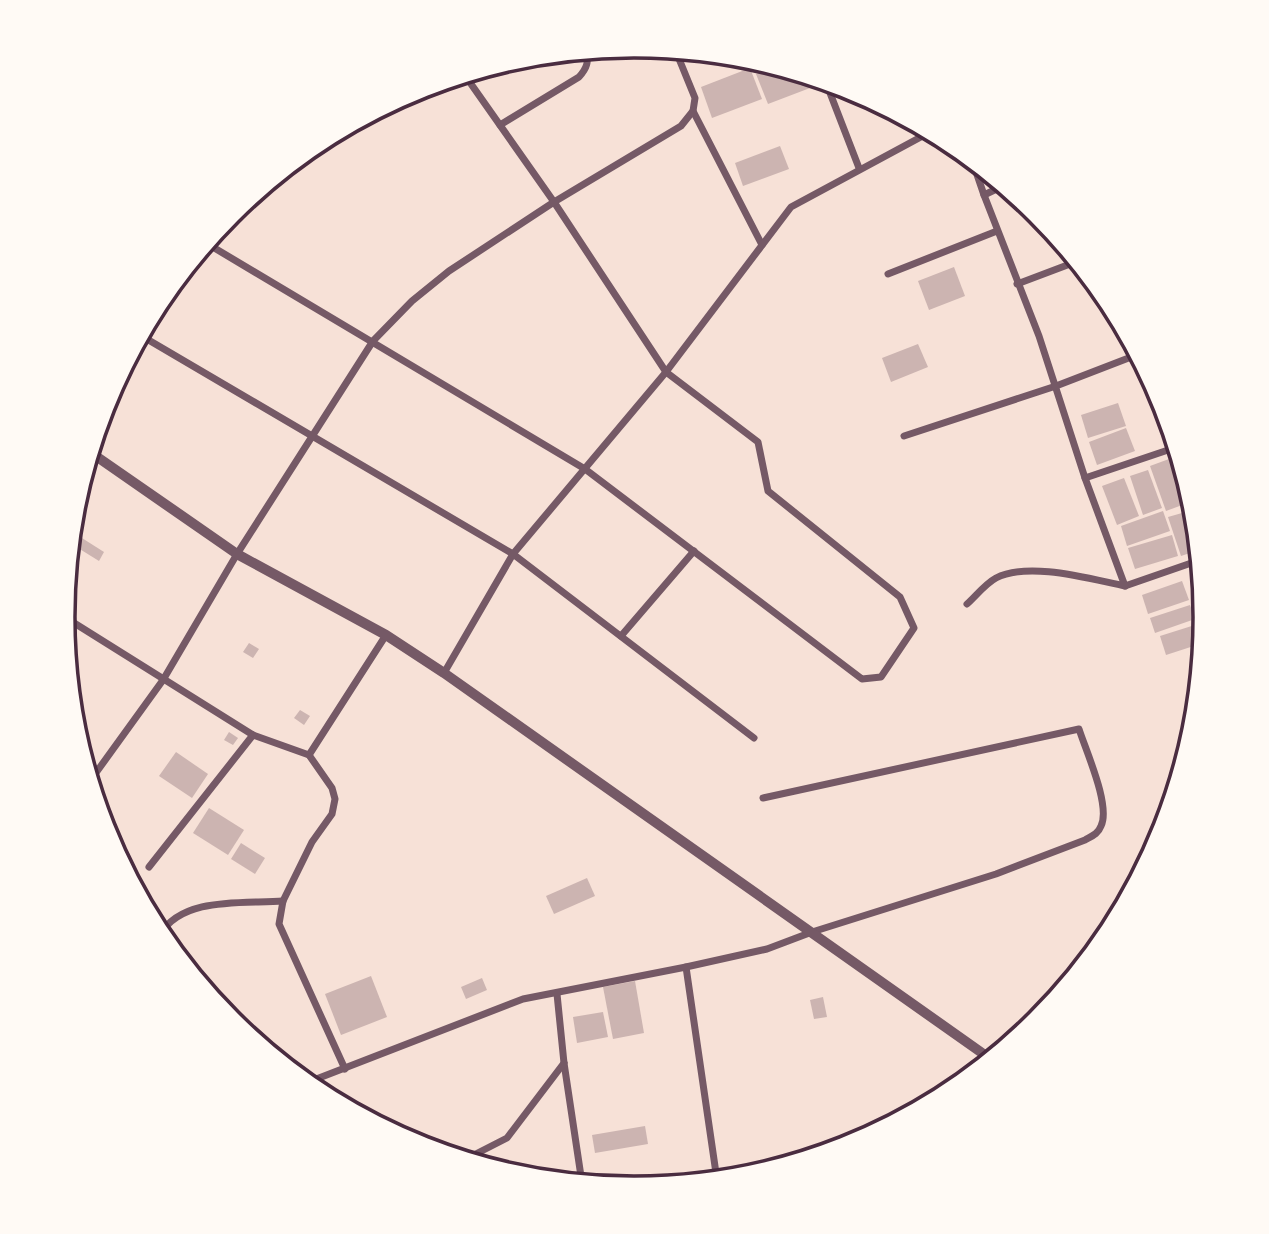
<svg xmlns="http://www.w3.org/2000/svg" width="1269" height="1234" viewBox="0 0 1269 1234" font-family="Barlow,sans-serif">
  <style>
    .building { fill: #ccb4b1 }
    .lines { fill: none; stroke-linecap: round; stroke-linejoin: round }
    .minor { stroke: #755966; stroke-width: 7 }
    .tertiary { stroke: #755966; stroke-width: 10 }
    .rim { fill: none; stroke: #4a2c40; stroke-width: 3.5 }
  </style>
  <rect width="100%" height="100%" fill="#f7e1d7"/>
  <g class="building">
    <polygon points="777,66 805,74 810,88 768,104 756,74"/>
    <polygon points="750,68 762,99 712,118 701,87"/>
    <polygon points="780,146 789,169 743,186 735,163"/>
    <polygon points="954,267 965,296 929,310 918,281"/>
    <polygon points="918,344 928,367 891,382 882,358"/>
    <polygon points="1118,403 1126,426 1088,438 1081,415"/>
    <polygon points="1126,428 1135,451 1097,465 1089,442"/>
    <polygon points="1180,456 1194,503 1189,505 1172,459"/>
    <polygon points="1169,459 1185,504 1166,511 1150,466"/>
    <polygon points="1148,470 1162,508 1143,515 1130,476"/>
    <polygon points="1124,478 1139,516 1117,525 1102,486"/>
    <polygon points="1163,511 1170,531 1127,546 1121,526"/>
    <polygon points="1189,511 1199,550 1181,556 1168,517"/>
    <polygon points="74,533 104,552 99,561 70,543"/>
    <polygon points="1172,535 1178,556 1135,569 1128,548"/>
    <polygon points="1182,581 1189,600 1148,614 1142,595"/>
    <polygon points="1190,605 1195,619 1155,633 1150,618"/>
    <polygon points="1198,624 1203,643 1166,655 1160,636"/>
    <polygon points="249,643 259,649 253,658 243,652"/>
    <polygon points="300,710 310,716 304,725 294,718"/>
    <polygon points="229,732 238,738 233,745 224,740"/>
    <polygon points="176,752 208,774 192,798 159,776"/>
    <polygon points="209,808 244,830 228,855 193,833"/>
    <polygon points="241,843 265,858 255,874 231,859"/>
    <polygon points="587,878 595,896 554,914 546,896"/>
    <polygon points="371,976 387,1017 341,1035 325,994"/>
    <polygon points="482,978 487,990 466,999 461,987"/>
    <polygon points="635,981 644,1033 613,1039 603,987"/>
    <polygon points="823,997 827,1017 814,1019 810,1000"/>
    <polygon points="603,1012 608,1037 577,1043 573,1017"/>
    <polygon points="645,1126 648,1144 595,1153 592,1135"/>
    <polygon points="655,1176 656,1186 634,1188 604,1186"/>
  </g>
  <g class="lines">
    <g class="minor">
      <polyline points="825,80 859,168"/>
      <polyline points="693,111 762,245"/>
      <path d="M500,125L579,77C587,68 589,62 586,50"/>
      <polyline points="971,157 984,195 1005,185"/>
      <polyline points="206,243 585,469 862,679 881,677 914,628 900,597 768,491 758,442 666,372 554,202 464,74"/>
      <polyline points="888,274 997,231"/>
      <polyline points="1017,284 1078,261"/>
      <polyline points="140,335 513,554 754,738"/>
      <polyline points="904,436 1056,386 1139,354"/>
      <polyline points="1085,478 1177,447"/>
      <polyline points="1125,586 1200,560"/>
      <path d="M967,604C976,596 985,584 996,578C1029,561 1090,579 1125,586L1085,478L1039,336L984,195"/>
      <polyline points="63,616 253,735 309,755 332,788 335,799 332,814 312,842 283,901 279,924 345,1069"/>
      <polyline points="621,636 694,551"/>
      <polyline points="444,673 513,554 666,372 791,207 932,131"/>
      <polyline points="309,755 386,635"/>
      <polyline points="90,781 163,680 237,554 373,341 412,301 449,271 554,202 681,126 693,111 695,98 675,49"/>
      <polyline points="149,867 253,735"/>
      <path d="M160,935C182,896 244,904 283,901"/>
      <polyline points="686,967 717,1180"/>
      <polyline points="557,994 564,1063 582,1183"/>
      <path d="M306,1083L523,999L686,967L767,949L812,932L996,874L1085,840C1092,836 1098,834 1101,826C1111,806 1086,751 1079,729L763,798"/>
      <polyline points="464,1160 507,1138 564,1063"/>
    </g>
    <polyline class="tertiary" points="90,452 237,554 386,635 444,673 992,1060"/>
  </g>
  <path d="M0 0H1269V1234H0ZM75 617a559 559 0 1 1 1118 0a559 559 0 1 1-1118 0Z" fill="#fffaf5" fill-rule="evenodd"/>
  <path class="rim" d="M75 617a559 559 0 1 1 1118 0a559 559 0 1 1-1118 0Z"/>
</svg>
